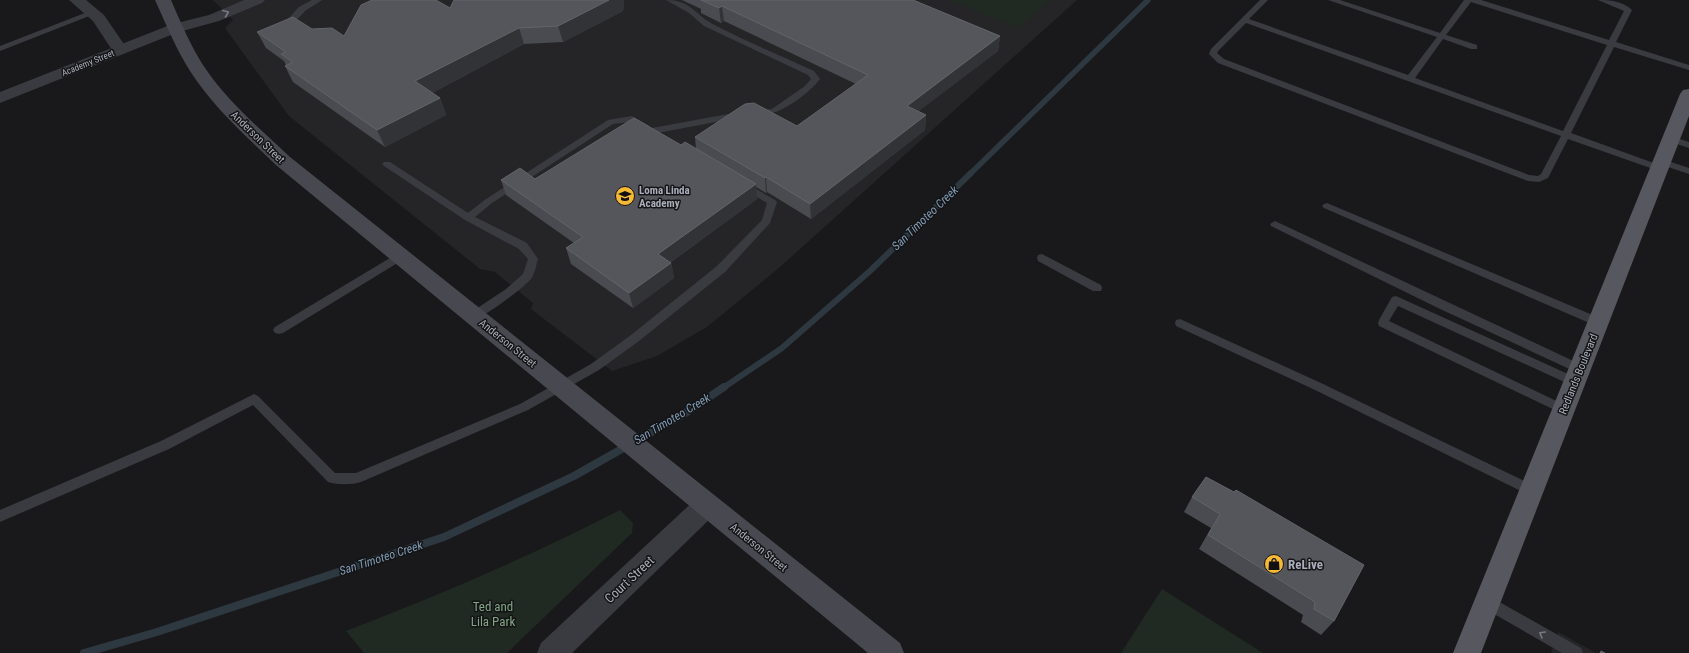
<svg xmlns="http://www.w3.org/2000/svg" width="1689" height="653" viewBox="0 0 1689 653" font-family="'Roboto Condensed',sans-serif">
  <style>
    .built { fill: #252528 }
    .green { fill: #202922 }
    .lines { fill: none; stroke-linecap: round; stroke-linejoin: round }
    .stream-far2 { stroke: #2e3840; stroke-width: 5.5 }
    .stream-far1 { stroke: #2e3840; stroke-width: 6 }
    .stream { stroke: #2e3840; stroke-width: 8 }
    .service { fill: #3a3b40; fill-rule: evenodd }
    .minor { fill: #3a3b40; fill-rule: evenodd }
    .tertiary { fill: #3a3b40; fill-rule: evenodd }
    .secondary { fill: #484950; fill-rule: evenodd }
    .primary { fill: #56575f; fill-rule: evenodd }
    .wall { fill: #4a4b50 }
    .shaded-wall { fill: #323336 }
    .building { fill: #55565c; stroke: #62646a }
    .oneway { stroke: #787b84 }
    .labels { text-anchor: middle; stroke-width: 3; stroke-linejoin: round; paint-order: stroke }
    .far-street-label { font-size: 9px; fill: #abafbb; stroke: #141416 }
    .street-label { font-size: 11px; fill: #abafbb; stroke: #141416 }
    .poi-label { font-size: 11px; font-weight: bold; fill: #abafbb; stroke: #141416; text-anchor: start }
    .water-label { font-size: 12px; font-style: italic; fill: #829db6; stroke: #141416 }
    .near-poi-label { font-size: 13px; font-weight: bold; fill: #abafbb; stroke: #141416; text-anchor: start }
    .near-street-label { font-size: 13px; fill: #abafbb; stroke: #141416 }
    .near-park-label { font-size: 13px; fill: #82a685; stroke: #141416 }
  </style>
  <rect width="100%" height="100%" fill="#19191b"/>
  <g class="built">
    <polygon points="213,0 1077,0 780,267 707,327 657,356 612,371 531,309 533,303 495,272 480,269 289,116 225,28 233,20"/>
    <polygon points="1558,632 1596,653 1551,653"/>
  </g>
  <g class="green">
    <polygon points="949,0 1051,0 1018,28"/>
    <path d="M620,510L633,523L632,533L507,653H364L346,631C439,595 531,556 620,510Z"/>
    <polygon points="1162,589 1263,653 1121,653"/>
  </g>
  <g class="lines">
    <polyline class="stream-far2" points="970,174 1148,0"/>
    <polyline class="stream-far1" points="723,388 782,348 870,271 971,173"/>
    <polyline class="stream" points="84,653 157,632 444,537 574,476 687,412 724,387"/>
    <g class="service">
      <polygon points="312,0 322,0 305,11 293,24 287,24 287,20 299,7"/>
      <path d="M666,0C690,0 694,13 711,23C744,41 780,55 814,71L820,79C808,95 774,120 753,115L752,113L753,111L772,109L805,86L811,79L808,75L704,26L689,13Z"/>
      <path d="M1260,0H1268L1249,19L1408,75L1437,37L1328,0H1340L1440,33L1464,0H1481L1609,40L1624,11L1598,0C1610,0 1623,1 1632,10L1616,42L1689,65V70L1614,47L1571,133L1662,166L1664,168L1659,171L1656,170L1568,139L1548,178L1539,182L1528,181L1218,63L1209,54L1211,49ZM1471,2L1607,45L1563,131L1415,78L1443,39L1471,49H1477V45L1446,35ZM1246,23L1561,136L1541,174L1538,176L1529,175L1224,59L1217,53L1219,50Z"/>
      <polygon points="90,11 96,11 97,13 0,51 0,46"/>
      <polygon points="739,112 743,115 742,117 652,134 648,131 652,128"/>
      <path d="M632,116L648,125L649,127L648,129H642L630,122L613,124L492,203L475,217L527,243L538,259C536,265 535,274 531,279C523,288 480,322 470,319L469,316L470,313L506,289L523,274L528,259L519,249L465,220L384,166L382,164L384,162H390L468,213L486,199L608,120Z"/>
      <polygon points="1671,136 1689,142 1689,148 1668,141 1666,139 1668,137"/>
      <polygon points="1662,159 1689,168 1689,174 1659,164 1657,162 1659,160"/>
      <path d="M744,182L775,200L777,202L770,223L725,272L639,341L599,370L528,410L361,482C352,485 337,485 328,482L253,405L169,449L0,522V510L161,441L254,394L258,396L335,473H356L520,404L591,364L631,335L717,266L762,220L767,203L741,187L739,185L741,183Z"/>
      <polygon points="1327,203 1602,319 1603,322 1602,325 1598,326 1594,325 1324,208 1322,206 1324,204"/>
      <polygon points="1275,221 1584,366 1586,369 1584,372 1580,373 1576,372 1438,308 1271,226 1270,224"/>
      <polygon points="400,252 404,253 405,256 404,259 283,333 279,334 275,333 273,330 275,327"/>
      <polygon points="1042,254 1101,285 1102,288 1101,291 1093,291 1038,261 1037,258 1038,255"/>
      <polygon points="1396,296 1579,379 1581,382 1579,385 1575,387 1571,385 1398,306 1389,321 1567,406 1569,409 1567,412 1563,414 1559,412 1379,326 1378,323 1379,320 1392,297"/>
      <polygon points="1180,319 1321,383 1535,486 1537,490 1535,494 1531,496 1527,494 1313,389 1176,326 1175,323 1176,320"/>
      <polygon points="1487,595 1581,648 1583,653 1562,653 1482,607 1480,602 1482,597"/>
    </g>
    <g class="minor">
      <polygon points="69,0 86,0 104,15 128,50 126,53 120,55 114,53 93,21"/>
      <polygon points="244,0 265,0 262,3 219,21 175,33 169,31 167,28 169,25 209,15"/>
      <polygon points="707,494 716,497 720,505 716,513 572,653 537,653 541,643 698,497"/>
    </g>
    <polygon class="tertiary" points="175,23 181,25 183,28 181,31 0,103 0,92"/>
    <path class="secondary" d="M155,0H171C181,23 191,47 205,68C228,102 260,129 290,157L900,643L904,653H868L276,165C246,136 213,107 190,71C176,49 166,24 155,0Z"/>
    <polygon class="primary" points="1689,89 1689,116 1481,653 1453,653 1680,94 1683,90"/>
  </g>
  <g class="wall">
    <polygon points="454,0 624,0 623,11 563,42 524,44 432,93 440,98 446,115 385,147 293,82 285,66 286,65 284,61 266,48 257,32 312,29 344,36 450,8"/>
    <polygon points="682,0 913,0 1000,36 998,51 918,111 926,115 925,130 811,219 767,192 766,193 756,187 757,199 671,262 674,278 633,308 571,264 566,248 574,243 506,195 501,180 535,179 681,145 696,149 695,137 797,126 856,84 724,21 721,23 701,13 701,9"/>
    <polygon points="1206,477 1334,621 1321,635 1301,622 1303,615 1199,549 1211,528 1184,512 1192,497"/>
  </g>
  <g class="shaded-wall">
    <polygon points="609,0 624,0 623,11 563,42 558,26"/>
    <polygon points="722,6 724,21 721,23 719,8"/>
    <polygon points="519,28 524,44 422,98 415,81"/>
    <polygon points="1000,36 998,51 906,121 907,106"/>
    <polygon points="440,98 446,115 385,147 377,130"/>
    <polygon points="926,115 925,130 811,219 810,204"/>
    <polygon points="766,177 767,192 766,193 765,178"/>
    <polygon points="756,184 757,199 661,269 658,254"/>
    <polygon points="671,263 674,278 633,308 629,293"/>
  </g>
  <g class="building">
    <polygon points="372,0 436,0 450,8 454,0 609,0 558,26 519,28 415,81 440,98 377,130 285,66 293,62 281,54 286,52 257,32 293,17 312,29 332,28 344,36 361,5"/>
    <polygon points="701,0 913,0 1000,36 907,106 926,115 810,204 766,177 765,178 695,137 745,104 754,103 797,126 868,75 722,6 719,8"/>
    <polygon points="634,118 681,145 685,142 756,184 658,254 671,263 629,293 566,248 583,237 501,180 520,168 535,179"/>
    <polygon points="1206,477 1234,492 1236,490 1364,565 1334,621 1314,609 1315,602 1208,535 1220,514 1192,497"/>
    <polygon points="1601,651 1605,653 1600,653"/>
  </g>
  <defs><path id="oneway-chevron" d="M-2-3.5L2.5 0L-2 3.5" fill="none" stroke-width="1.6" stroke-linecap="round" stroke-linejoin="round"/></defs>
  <g class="oneway">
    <use href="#oneway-chevron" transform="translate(226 13) rotate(-22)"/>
    <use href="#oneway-chevron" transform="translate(1542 634) rotate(-150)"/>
  </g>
  <defs>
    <symbol id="school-disc" viewBox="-11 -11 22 22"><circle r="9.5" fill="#f6b935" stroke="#141416"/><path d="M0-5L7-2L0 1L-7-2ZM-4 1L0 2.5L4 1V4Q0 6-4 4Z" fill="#111"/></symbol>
    <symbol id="shop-disc" viewBox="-11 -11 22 22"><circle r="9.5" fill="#f6b935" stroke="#141416"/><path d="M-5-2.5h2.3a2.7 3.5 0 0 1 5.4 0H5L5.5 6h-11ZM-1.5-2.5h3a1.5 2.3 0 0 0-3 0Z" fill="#111"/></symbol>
  </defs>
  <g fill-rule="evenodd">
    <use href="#school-disc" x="614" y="185" width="22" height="22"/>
    <use href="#shop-disc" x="1263" y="553" width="22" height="22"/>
  </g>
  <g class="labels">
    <g class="far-street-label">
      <text transform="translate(88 63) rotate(-22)" y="3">Academy Street</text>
    </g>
    <g class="street-label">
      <text transform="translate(258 137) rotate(44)" y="4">Anderson Street</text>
      <text transform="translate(508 343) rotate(39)" y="4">Anderson Street</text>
      <text transform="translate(1578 374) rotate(-68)" y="4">Redlands Boulevard</text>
      <text transform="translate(759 547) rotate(39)" y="4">Anderson Street</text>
    </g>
    <g class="poi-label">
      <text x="639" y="194">Loma Linda<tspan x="639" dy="13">Academy</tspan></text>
    </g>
    <g class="water-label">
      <text transform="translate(925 218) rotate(-44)" y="4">San Timoteo Creek</text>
      <text transform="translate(672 419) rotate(-31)" y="4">San Timoteo Creek</text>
      <text transform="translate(381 558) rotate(-18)" y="4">San Timoteo Creek</text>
    </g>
    <g class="near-poi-label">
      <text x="1288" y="569">ReLive</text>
    </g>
    <g class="near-street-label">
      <text transform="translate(629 579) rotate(-43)" y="5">Court Street</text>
    </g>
    <g class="near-park-label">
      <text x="493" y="611">Ted and<tspan x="493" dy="15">Lila Park</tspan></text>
    </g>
  </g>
</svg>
